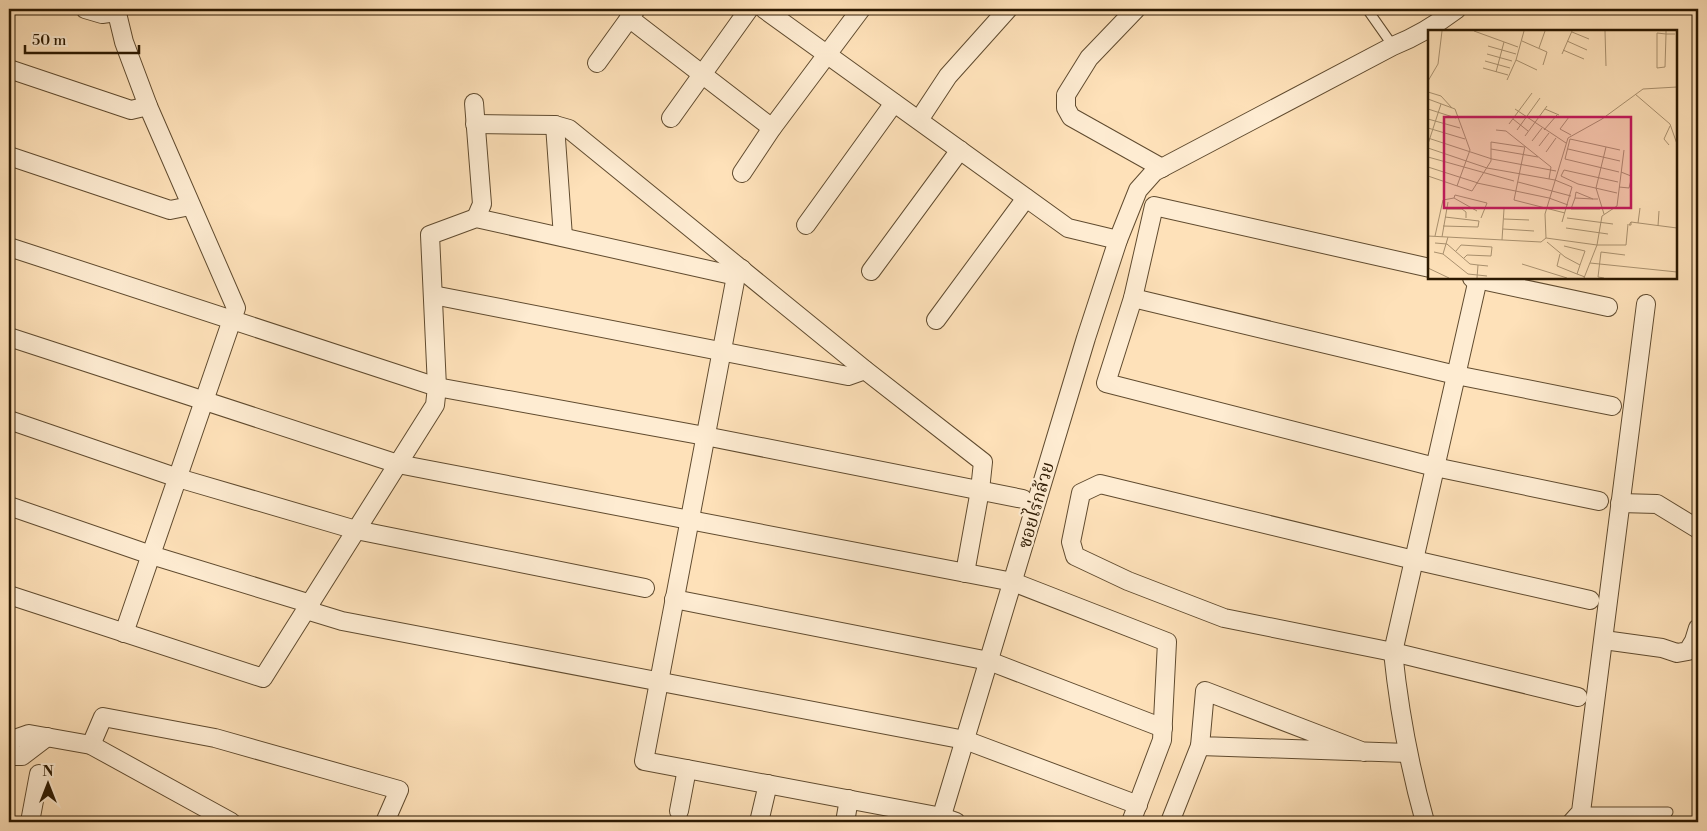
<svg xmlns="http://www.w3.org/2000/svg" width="1707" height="831" viewBox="0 0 1707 831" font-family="'Libre Bodoni','Noto Serif Thai',serif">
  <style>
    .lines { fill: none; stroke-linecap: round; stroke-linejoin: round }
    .service-casing { stroke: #604b2f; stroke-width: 11 }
    .minor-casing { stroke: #604b2f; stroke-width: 20 }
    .service { stroke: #feecd2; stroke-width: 9 }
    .minor { stroke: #feecd2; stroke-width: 18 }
    .labels { text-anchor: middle; stroke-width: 4.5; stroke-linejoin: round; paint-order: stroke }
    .street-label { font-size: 18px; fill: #2c1901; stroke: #feecd2 }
    .inset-road { fill: none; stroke: #aa916f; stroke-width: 1 }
    .view { fill: #c2185b; fill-opacity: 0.15; stroke: #c2185b; stroke-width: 2.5 }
    .inset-edge { fill: none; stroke: #2c1901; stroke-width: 2.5 }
  </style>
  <rect width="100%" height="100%" fill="#fee1b9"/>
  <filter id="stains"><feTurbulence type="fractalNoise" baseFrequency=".004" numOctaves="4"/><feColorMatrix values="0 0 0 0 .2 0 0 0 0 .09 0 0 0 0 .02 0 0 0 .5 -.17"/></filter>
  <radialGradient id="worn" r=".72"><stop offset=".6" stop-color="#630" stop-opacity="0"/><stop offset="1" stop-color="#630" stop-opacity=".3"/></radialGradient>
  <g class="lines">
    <defs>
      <g id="service">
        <polyline points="1367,9 1393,46"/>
        <polyline points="1581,812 1668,812"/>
      </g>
      <g id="minor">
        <polyline points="85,9 102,14 116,12"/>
        <polyline points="116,9 124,42 148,106 236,308 124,633"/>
        <polyline points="764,9 1068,228 1118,240"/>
        <polyline points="1136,9 1089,58 1066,95 1066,108 1071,117 1162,168"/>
        <polyline points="629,18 772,128"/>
        <polyline points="597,63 636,9"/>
        <polyline points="9,69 131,110 148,106"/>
        <polyline points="474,103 482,204 476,218"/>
        <polyline points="671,118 749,9"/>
        <polyline points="919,120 948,76 1008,9"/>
        <polyline points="475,124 555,125 569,129 865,370 983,462 980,490 965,573"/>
        <polyline points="555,125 563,237"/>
        <polyline points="9,156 170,210 190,206"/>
        <polyline points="742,173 772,128 861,9"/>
        <polyline points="806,225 894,103"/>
        <polyline points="9,247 437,387 705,436 1023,499"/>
        <polyline points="1430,268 1154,206 1133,298 1106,383 1435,467 1599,501"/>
        <polyline points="742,269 736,276 644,761 942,817 956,822"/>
        <polyline points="871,271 960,150"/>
        <polyline points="1472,278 1608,307"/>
        <polyline points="433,295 848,376 865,370"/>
        <polyline points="1133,298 1456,375 1612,406"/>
        <polyline points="936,320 1026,198"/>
        <polyline points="9,337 398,464 1013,582 1167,642 1162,740 1131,822"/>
        <polyline points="9,420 178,478 356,530 645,588"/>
        <polyline points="1620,503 1657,504 1698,529"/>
        <polyline points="9,506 151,555 311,604"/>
        <polyline points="9,595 263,678 435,405 437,387 430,235 476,218 736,276"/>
        <polyline points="674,599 989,661 1163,728"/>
        <polyline points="306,610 342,621 965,740 1138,805"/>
        <polyline points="1604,640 1662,648 1677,653 1688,651 1694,641 1698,628"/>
        <polyline points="1578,697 1393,652 1224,618 1128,581 1075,556 1071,542 1081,493 1100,484 1414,560 1590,600"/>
        <polyline points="9,741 29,734 91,745 231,822"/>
        <polyline points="91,745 103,717 215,738 399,790 385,822"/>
        <polyline points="1364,752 1205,691 1200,746 1408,753"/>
        <polyline points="9,756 22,756 47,737"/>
        <polyline points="679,811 687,769"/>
        <polyline points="30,822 39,774"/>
        <polyline points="759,822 768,784"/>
        <polyline points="845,822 849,799"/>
        <path d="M940,822L1086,338L1118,240L1138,190L1154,172L1393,46C1416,37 1437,24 1457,9"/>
        <polyline points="1170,822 1200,746"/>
        <path d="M1425,822C1409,765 1399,710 1393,652L1478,279"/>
        <polyline points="1572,822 1581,812 1646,304"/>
      </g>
    </defs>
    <use href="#service" class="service-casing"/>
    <use href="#minor" class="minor-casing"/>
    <use href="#service" class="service"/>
    <use href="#minor" class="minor"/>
  </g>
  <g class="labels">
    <g class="street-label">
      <text transform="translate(1036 505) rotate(-74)" y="6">ซอยไร่กล้วย</text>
    </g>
  </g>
  <g transform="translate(1428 30)">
    <rect width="249" height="249" fill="#fee1b9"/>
    <path class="inset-road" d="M46,1L90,17M96,1L88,30L109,40M177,1L178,36M238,1V4L237,37L229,38V3L238,4H247M144,2L161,9M94,11L119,22L115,35M139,11L159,20M60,16L88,24M111,18L117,1M135,20L156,29M59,24L84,31M134,24L144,1M57,31L82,38M55,38L80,45M68,42L76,12M79,50L88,30M0,51L10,34L14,1M0,62L13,66L24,78M207,64L242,94L249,114M0,69L27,79L42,120L29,156M0,79L28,88M87,79L138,113M117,79L131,85M141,87L132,99L143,105M0,89L32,98M85,89L100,101M81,94L104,63M0,98L37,109M68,100L78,101L123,137L121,149M89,100L112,68M116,100L129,85M97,106L119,76M0,108L64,129L128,141M104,111L114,98M0,114L13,74M241,115L236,109L242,96M97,116L86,170L137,183M111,116L121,103M0,118L59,138L127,150L144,157L134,192M63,119L110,127M140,119L192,131M196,120L189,176L174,186L169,215H198M118,122L128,108M0,127L86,151M0,137L50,153M191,142L137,129L142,109L192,120M0,146L44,161L63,131V112L96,117M90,152L143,166M49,153L121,168L140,175M191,157L201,158L203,150V146L193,142M189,163L150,154L133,146L136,140L190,152M26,168L27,165L59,173L53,188M147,168L143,179H172M165,169L148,162L147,168L165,169H170M15,170L26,168L49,181M18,179H34L38,182V188M176,184L168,158L178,117M139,188L185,194M76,189L101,190M203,192L201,195H203V192L249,198M210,193L212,178M15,196L50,197L51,191L17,187M230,196L231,181M138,198L180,204M75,199L106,201M0,206L113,212L118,208L169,215L156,248M7,206L15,170M14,207L20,172M118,208L117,184L140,108L174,89L215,59L249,57M74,210L76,179M119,212L137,227L152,235L149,244L157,247M7,213L19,214L42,234L50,235M198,215L200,194M136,216L157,221L152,235M28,221L33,215L64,217L63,226L39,225L36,228M6,222L15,224L40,244L59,246M15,224L20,207M132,224L129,236L149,244M162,233L249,242M94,234L139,248M0,238L21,248M49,248L50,235L60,236M176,248L170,247L173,222L197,225"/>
    <path class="view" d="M16,87H203V178H16Z"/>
    <rect width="249" height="249" class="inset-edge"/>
  </g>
  <rect width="1707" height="831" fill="none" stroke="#fee1b9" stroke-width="30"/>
  <rect x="10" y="10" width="1687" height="811" fill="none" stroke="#2c1901" stroke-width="2.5"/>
  <rect x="15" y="15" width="1677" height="801" fill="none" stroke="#2c1901"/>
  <g transform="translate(48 784)" stroke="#feecd2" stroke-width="4" paint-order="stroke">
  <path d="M0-4L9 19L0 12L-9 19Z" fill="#2c1901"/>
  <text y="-8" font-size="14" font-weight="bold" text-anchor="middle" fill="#2c1901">N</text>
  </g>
  <path d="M25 45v8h114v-8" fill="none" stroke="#2c1901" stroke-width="2.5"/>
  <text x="32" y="45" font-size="15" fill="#2c1901" stroke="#feecd2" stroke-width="4" paint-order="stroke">50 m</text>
  <rect width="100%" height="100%" filter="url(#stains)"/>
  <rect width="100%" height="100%" fill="url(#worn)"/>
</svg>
